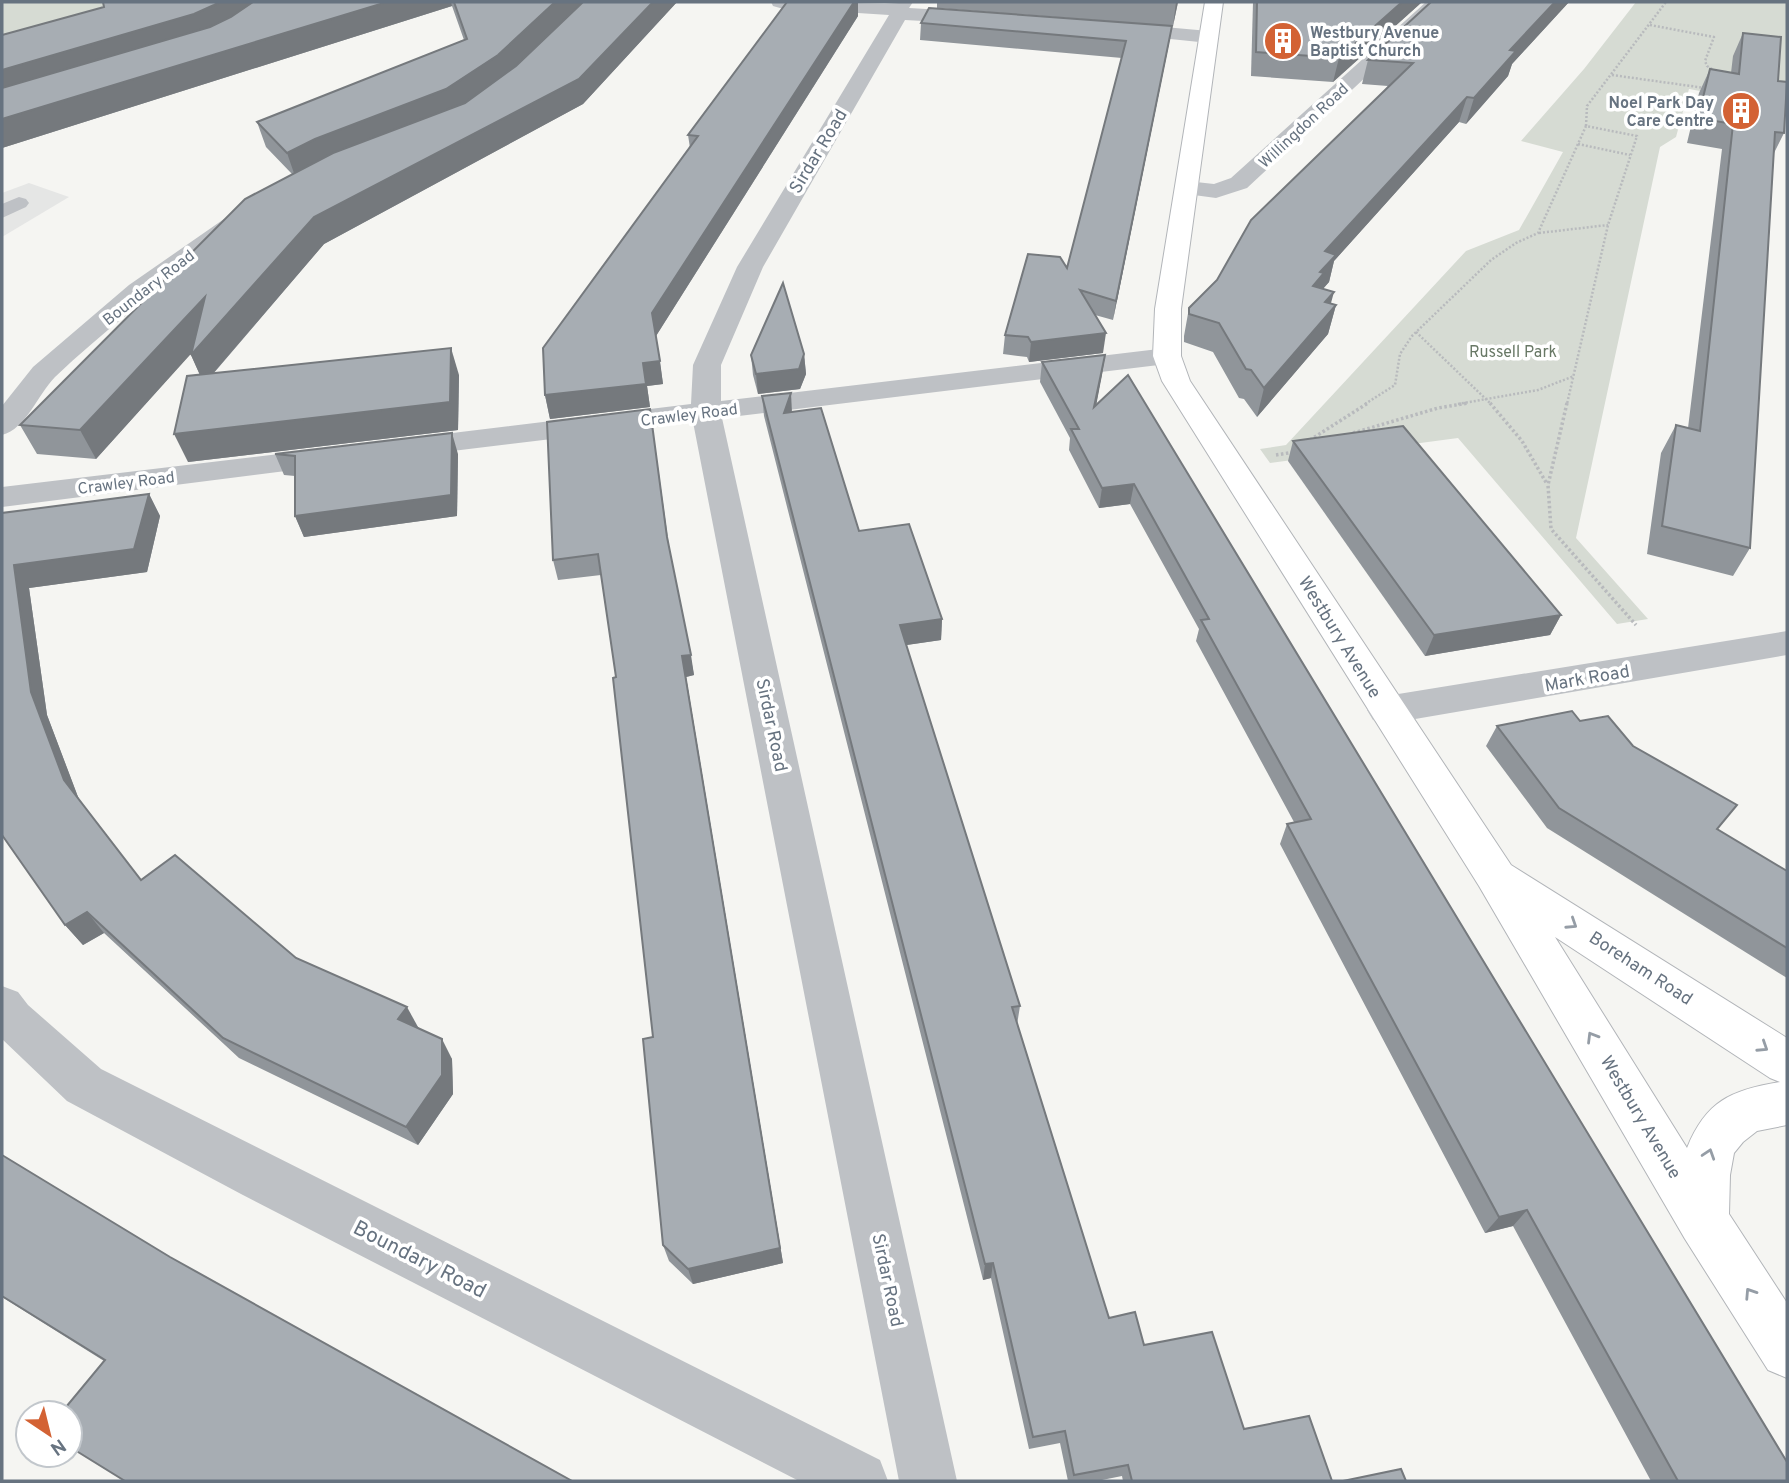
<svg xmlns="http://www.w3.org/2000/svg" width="1789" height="1483" viewBox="0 0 1789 1483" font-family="Overpass,sans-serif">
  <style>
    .built { fill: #e5e6e5 }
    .green { fill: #d6dbd3 }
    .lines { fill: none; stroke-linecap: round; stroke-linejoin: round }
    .primary-casing { stroke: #b2b5b9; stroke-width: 2 }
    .path-far1 { stroke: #b8babd; stroke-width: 2.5; stroke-dasharray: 2 2; stroke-linecap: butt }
    .path { stroke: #b8babd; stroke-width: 3.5; stroke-dasharray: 2.5 2.5; stroke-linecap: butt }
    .service { fill: #bec1c5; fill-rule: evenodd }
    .minor { fill: #bec1c5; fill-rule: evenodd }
    .primary { fill: #fff; fill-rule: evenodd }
    .wall { fill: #90959a }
    .shaded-wall { fill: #75797d }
    .building { fill: #a7adb3; stroke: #75797d; stroke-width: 2 }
    .oneway { stroke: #959da6 }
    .labels { text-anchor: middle; stroke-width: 7; stroke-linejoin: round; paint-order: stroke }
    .far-poi-label { font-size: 16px; font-weight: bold; fill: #677380; stroke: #fff; text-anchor: start }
    .far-street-label { font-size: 16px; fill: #677380; stroke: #fff }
    .far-park-label { font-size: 16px; fill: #687865; stroke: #fff }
    .street-label { font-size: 18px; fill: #677380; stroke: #fff }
    .near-street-label { font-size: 21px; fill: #677380; stroke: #fff }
  </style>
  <rect width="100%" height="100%" fill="#f5f5f2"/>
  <polygon class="built" points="29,183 69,197 2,237 2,193"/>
  <g class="green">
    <polygon points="2,2 251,2 2,65"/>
    <polygon points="1636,2 1787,2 1787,107 1689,89 1676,137 1660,147 1576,538 1648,619 1617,624 1458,438 1270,463 1260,449 1286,445 1466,251 1519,230 1563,152 1521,141 1584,69"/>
  </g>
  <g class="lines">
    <defs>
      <path id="primary" d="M1205,2H1223L1181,309V356L1190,381L1511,865L1787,1038V1125L1757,1131L1743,1142L1734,1153L1730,1175L1729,1214L1787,1303V1378L1768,1370L1685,1239L1479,886L1162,381L1153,356L1155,309ZM1555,937L1770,1078L1780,1082C1731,1090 1706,1101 1687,1148Z"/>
    </defs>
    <use href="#primary" class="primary-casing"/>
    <g class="path-far1">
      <polyline points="1650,25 1714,37 1705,61 1707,66 1717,72"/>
      <polyline points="1612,75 1705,88"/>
      <polyline points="1586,126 1587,106 1666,2"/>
      <polyline points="1578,144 1630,155"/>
      <polyline points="1539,233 1608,225"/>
      <polyline points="1416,332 1491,404"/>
      <polyline points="1365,404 1395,385 1400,354 1412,336 1491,260 1516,243 1538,233 1586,126 1637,136 1608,225 1567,404"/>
      <polyline points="1458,404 1538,390 1574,376"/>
    </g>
    <g class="path">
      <polyline points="1490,403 1522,441 1547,484"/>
      <polyline points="1567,403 1548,485 1551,529 1636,625"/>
      <polyline points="1353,433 1438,408 1468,403"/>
      <polyline points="1310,440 1368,403"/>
      <polyline points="1276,455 1294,452"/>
    </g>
    <polygon class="service" points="19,197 26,199 29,203 26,207 2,218 2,204"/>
    <g class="minor">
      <polygon points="771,2 885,4 913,2 909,8 978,12 988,18 978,24 905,20 763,267 721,365 721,401 1167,348 1177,350 1181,356 1177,362 1167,364 722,418 957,1481 899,1481 693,422 403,457 392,455 388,448 392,441 403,439 691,404 693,365 737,267 889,15 780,8 773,6"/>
      <polygon points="1426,2 1446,2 1247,188 1216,198 1179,193 1175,188 1179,183 1187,181 1214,184 1231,178"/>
      <polygon points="1119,23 1209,31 1219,37 1209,43 1112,33 1109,29"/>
      <path d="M233,217L242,219L245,224L242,229C177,275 113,322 55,377C38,394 26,429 2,435V406L33,367L129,285L224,219Z"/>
      <polygon points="330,448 341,450 345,457 341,464 2,507 2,487"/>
      <polygon points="1787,631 1787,655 1386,724 1373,720 1367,710 1373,700 1386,696"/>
      <polygon points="2,986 18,992 28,1005 101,1069 880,1460 888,1481 799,1481 241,1194 67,1101 2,1039"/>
    </g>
    <use href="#primary" class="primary"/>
  </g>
  <g class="wall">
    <polygon points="103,2 677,2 583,104 324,244 213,374 459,375 458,430 188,462 200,375 191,355 192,352 96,459 37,454 20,425 292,174 266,147 257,122 464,40 452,6 2,148 2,35 104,7"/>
    <polygon points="787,2 858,2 858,16 656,336 663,384 647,386 650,407 550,419 545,395 690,148 688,135"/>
    <polygon points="937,2 1178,2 1173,26 937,8"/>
    <polygon points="1253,2 1422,2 1333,82 1251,76"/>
    <polygon points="1431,2 1569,2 1512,64 1508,76 1466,124 1459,122 1334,261 1329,282 1323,289 1331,304 1336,305 1328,334 1257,417 1244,399 1239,398 1213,352 1184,342 1184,336 1189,308 1217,280 1388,86 1362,84 1368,60"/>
    <polygon points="921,23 1169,43 1113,320 1095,315 1103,353 1029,362 1027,357 1003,354 1005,335 1067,268 1122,58 920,40"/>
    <polygon points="1743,33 1778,81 1784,133 1774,153 1750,548 1733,576 1647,554 1661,453 1676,425 1688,428 1722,149 1687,143 1699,93 1710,69 1731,73 1733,56"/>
    <polygon points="804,354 806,374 800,389 758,394 753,375 751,355"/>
    <polygon points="1105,355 1096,405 1787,1481 1651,1481 1513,1226 1485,1233 1280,844 1287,824 1294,822 1196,641 1199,629 1130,504 1099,508 1069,450 1070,438 1040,382 1042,362"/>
    <polygon points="762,396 792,412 859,531 942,619 941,640 906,645 1020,1006 1017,1025 1109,1318 1144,1345 1244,1429 1332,1481 1123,1481 1122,1476 1097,1481 1068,1481 1060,1443 1029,1449 991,1278 983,1280 764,416"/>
    <polygon points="650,409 669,546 694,675 686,677 783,1263 693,1284 669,1261 663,1245 653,1037 616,677 601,575 558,580 553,560"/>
    <polygon points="1293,441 1561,615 1550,635 1425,656 1288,461"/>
    <polygon points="275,454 458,454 457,516 304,537 295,516 295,476 284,475"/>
    <polygon points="149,494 160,516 147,572 29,588 47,715 79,800 141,880 296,958 418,1027 452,1059 453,1094 418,1145 239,1058 104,933 83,945 65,925 2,513"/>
    <polygon points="1580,721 1633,746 1718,830 1787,871 1787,978 1547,828 1486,746 1497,726"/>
    <polygon points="2,1155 170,1257 104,1361 2,1297"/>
  </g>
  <g class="shaded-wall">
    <polygon points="220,2 261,2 223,29 2,98 2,70"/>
    <polygon points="387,2 451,2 452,6 2,148 2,119"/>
    <polygon points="555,2 583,2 503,79 452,114 296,179 287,153 315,139"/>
    <polygon points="653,2 677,2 583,104 324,244 204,384 191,355 314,217"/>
    <polygon points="854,2 858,2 858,16 656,336 652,313"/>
    <polygon points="1176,2 1178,2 1173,26"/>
    <polygon points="1402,2 1422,2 1333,82 1339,58"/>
    <polygon points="1555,2 1569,2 1512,64 1508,76 1466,124 1474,98 1510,50"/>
    <polygon points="1172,26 1169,43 1113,320 1116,301"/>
    <polygon points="1467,97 1459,122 1334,261 1329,282 1319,293 1313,286 1325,251"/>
    <polygon points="1334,292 1328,314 1336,305 1328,334 1257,417 1264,388 1325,302"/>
    <polygon points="205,297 217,325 96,459 80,430"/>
    <polygon points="1106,333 1103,353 1029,362 1031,342"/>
    <polygon points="451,348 459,375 458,430 188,462 174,434"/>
    <polygon points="804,354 806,374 800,389 758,394 756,374"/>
    <polygon points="1105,355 1102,375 1092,427 1094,407"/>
    <polygon points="660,361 663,384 647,386 650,407 550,419 545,395 643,363"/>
    <polygon points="791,393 792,413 784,413"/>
    <polygon points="452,433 458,454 457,516 304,537 295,516"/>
    <polygon points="1134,484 1130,504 1099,508 1102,488"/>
    <polygon points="149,494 160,516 147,572 29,588 47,715 80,802 64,780 31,692 14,565"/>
    <polygon points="1561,615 1550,635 1425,656 1434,635"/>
    <polygon points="942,619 941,640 900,646 900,625"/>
    <polygon points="691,655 694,675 686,677 783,1263 693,1284 688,1269 682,656"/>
    <polygon points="87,912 104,933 83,945 65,925"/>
    <polygon points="407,1007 418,1027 409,1039 398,1019"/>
    <polygon points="442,1039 452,1059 453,1094 418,1145 406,1127"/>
    <polygon points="1527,1210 1513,1226 1485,1233 1499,1217"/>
    <polygon points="993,1263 991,1278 983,1280 985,1264"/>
  </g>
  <g class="building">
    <polygon points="103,2 220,2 214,5 194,14 2,70 2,35 104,7"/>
    <polygon points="253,2 387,2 2,119 2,88 210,27 231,17"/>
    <polygon points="454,2 555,2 498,55 446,89 315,139 287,153 257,122 467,39"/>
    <polygon points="583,2 653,2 579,79 314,217 191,355 205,297 80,430 20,425 245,199 333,153 465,103 516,66"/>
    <polygon points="787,2 854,2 652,313 660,361 643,363 646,384 545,395 543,348 698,136 688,135"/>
    <polygon points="1257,2 1402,2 1339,58 1256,52"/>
    <polygon points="1431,2 1555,2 1510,50 1516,51 1474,98 1467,97 1325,251 1336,255 1320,272 1324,273 1313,286 1334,292 1325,302 1336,305 1264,388 1251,370 1246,369 1219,323 1189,314 1189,308 1217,280 1251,220 1413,63 1368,60"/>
    <polygon points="929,8 1172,26 1116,301 1080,290 1106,333 1031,342 1028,337 1005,335 1028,254 1060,257 1067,268 1126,41 921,23"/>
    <polygon points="1743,33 1781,37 1778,81 1787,82 1784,133 1775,132 1750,548 1662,526 1676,425 1700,431 1733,124 1698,118 1710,69 1739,74"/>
    <polygon points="783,283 804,354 799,369 756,374 751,355"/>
    <polygon points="451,348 450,402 174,434 187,376"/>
    <polygon points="1105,355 1094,407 1128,375 1787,1462 1787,1481 1678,1481 1527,1210 1499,1217 1287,824 1311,819 1201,620 1209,619 1134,484 1102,488 1071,429 1079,429 1042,362"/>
    <polygon points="791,393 784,413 821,408 859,531 909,524 942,619 900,625 1020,1006 1012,1007 1109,1318 1135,1312 1144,1345 1212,1332 1244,1429 1309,1416 1332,1481 1132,1481 1128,1465 1074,1475 1065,1431 1033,1437 993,1263 985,1264 762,396"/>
    <polygon points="650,409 667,537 691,655 682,656 780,1248 688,1269 663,1245 643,1039 653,1037 613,678 616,677 598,554 553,560 547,422"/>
    <polygon points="1403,426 1561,615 1434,635 1293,441"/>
    <polygon points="452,433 451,495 295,516 295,456 275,454"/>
    <polygon points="149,494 134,549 14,565 31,692 64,780 141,880 175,855 296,958 407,1007 398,1019 442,1039 442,1075 406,1127 223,1038 87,912 65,925 2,835 2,513"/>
    <polygon points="1572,711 1580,721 1608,716 1633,746 1737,805 1717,829 1787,871 1787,948 1559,808 1497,726"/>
    <polygon points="2,1155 170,1257 572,1481 125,1481 70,1447 70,1413 61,1413 105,1360 2,1296"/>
    <polygon points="1401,1469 1406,1481 1343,1481"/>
  </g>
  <defs><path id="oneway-chevron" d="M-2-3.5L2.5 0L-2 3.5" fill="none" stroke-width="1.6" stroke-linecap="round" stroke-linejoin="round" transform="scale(1.75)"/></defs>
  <g class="oneway">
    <use href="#oneway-chevron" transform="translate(1572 924) rotate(33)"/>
    <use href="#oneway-chevron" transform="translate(1592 1037) rotate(-121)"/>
    <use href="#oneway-chevron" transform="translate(1763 1047) rotate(33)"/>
    <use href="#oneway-chevron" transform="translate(1709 1154) rotate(-72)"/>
    <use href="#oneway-chevron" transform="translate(1750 1293) rotate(-123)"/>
  </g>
  <defs>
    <symbol id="building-disc" viewBox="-11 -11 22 22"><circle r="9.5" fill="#d36234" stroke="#fff"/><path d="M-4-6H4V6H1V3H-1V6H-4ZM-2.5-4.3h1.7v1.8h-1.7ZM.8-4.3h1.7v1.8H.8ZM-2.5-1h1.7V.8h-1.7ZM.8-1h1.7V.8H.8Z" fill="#fff"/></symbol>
  </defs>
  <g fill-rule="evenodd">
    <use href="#building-disc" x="1261" y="19" width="44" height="44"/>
    <use href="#building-disc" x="1719" y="89" width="44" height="44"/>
  </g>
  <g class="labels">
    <g class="far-poi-label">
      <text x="1310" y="38">Westbury Avenue<tspan x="1310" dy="18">Baptist Church</tspan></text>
      <text x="1714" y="108" text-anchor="end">Noel Park Day<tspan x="1714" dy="18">Care Centre</tspan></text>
    </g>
    <g class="far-street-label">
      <text transform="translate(1303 125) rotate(-43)" y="6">Willingdon Road</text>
      <text transform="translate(148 287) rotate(-38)" y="6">Boundary Road</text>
      <text transform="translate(689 414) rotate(-7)" y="6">Crawley Road</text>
      <text transform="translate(126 482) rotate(-7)" y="6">Crawley Road</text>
    </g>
    <g class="far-park-label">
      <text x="1513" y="357">Russell Park</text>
    </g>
    <g class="street-label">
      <text transform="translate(818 151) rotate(-59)" y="6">Sirdar Road</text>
      <text transform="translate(1340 637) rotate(58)" y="6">Westbury Avenue</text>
      <text transform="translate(1587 678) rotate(-10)" y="6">Mark Road</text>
      <text transform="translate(772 725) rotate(78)" y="6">Sirdar Road</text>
      <text transform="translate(1641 968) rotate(33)" y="6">Boreham Road</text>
      <text transform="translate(1641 1117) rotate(59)" y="6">Westbury Avenue</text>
      <text transform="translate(888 1280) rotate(78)" y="6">Sirdar Road</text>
    </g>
    <g class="near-street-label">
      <text transform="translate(420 1259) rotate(27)" y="7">Boundary Road</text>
    </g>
  </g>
  <rect width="1789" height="1483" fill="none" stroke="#677380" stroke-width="7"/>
  <g transform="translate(49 1434) rotate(145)"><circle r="33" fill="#ffffff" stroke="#c2c7cc" stroke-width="2"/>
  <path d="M0-5L12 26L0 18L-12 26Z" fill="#d36234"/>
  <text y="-10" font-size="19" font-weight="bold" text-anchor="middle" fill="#677380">N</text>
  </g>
</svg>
